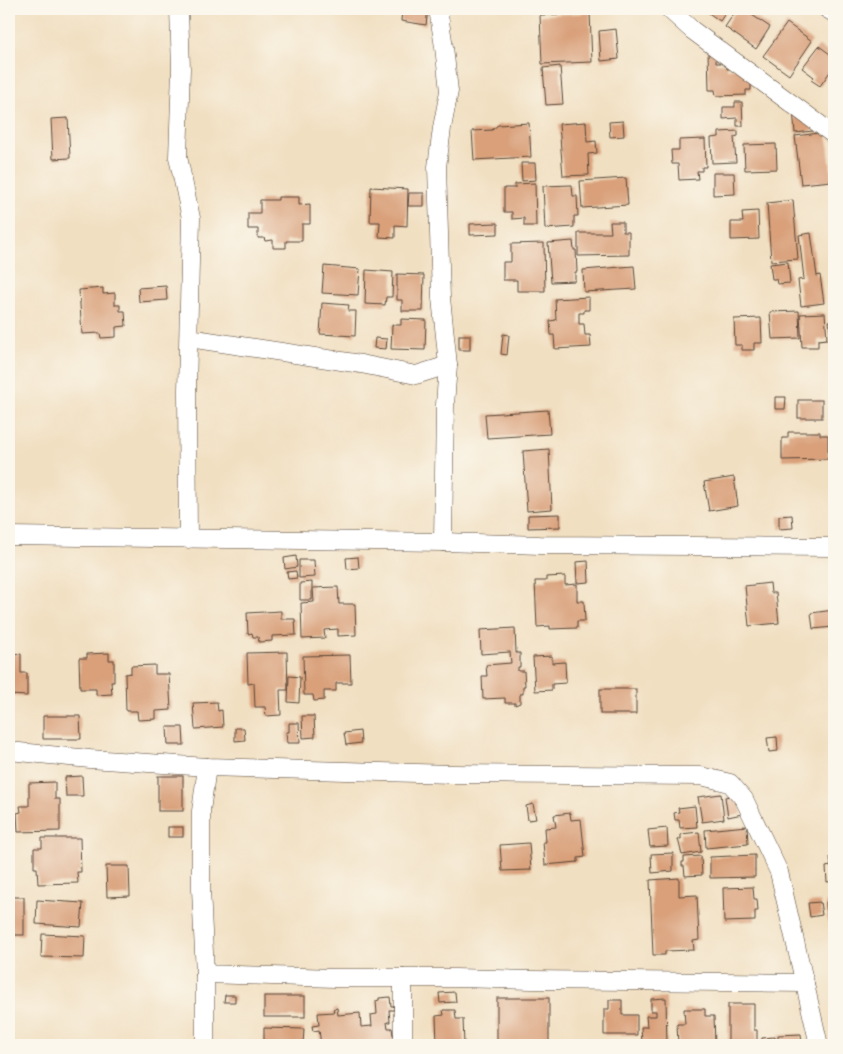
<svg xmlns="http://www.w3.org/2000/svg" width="843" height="1054" viewBox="0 0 843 1054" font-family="'Libre Bodoni',serif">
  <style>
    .building { fill: #d9a07a }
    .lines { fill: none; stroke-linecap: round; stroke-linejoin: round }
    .street-casing { stroke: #564536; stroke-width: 19 }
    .street { stroke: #fff; stroke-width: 18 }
  </style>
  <rect width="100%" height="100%" fill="#fbf7ec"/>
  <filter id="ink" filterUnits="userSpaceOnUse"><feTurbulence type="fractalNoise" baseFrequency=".02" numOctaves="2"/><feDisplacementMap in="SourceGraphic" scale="10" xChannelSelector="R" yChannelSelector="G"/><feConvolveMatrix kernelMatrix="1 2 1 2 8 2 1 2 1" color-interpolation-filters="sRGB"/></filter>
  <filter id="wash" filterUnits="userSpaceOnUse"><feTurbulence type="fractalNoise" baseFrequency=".0096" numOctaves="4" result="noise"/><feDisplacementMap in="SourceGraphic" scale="20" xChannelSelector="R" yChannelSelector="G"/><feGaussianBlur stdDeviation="1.12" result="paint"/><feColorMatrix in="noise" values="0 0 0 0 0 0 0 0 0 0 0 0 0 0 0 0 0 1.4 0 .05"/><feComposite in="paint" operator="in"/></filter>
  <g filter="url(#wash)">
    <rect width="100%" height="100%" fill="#f1dfc1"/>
    <g id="blocks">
      <g class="building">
        <polygon points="367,9 394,9 394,14 367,12"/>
        <polygon points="402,9 428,9 426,25 401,21"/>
        <polygon points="703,9 728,9 720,21"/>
        <polygon points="737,9 743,9 770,27 756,49 725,27"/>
        <polygon points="590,13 592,62 542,64 540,15"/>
        <polygon points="787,23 812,41 789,75 763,56"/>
        <polygon points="616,29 619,59 601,61 599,31"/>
        <polygon points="819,46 834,57 834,66 820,86 811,80 814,77 802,68"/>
        <polygon points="708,51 716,51 716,63 727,63 727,69 737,68 751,74 751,90 746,90 746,95 716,96 715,90 709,90"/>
        <polygon points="560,66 563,104 546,105 543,68"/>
        <polygon points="735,102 742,102 743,126 737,126 737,118 723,119 723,107 735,107"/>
        <polygon points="793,109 812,120 813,131 795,133"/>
        <polygon points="68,118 70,158 53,159 51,119"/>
        <polygon points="623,121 624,136 610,137 609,122"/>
        <polygon points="586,122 587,142 596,141 597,153 588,154 589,175 563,176 559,124"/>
        <polygon points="529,123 531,157 474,160 472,131 492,130 498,125"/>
        <polygon points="738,131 738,136 734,137 736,162 712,163 711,138 719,137 719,132"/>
        <polygon points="827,132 832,181 801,184 795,136"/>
        <polygon points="705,139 706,167 702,167 702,171 697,171 698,179 679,180 678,164 672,164 671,150 679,150 679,140"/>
        <polygon points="776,144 777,169 745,170 744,145"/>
        <polygon points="521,163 535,163 536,180 522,181"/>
        <polygon points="713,173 734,173 735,194 713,195"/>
        <polygon points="626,178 628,205 582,208 580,181"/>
        <polygon points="535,183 536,226 524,226 524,218 512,219 512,212 504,212 504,188 515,188 515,184"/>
        <polygon points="572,185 573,196 577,196 578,216 574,216 574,227 545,229 543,186"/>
        <polygon points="371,187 408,189 407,226 395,225 395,238 379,237 380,222 370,222"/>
        <polygon points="409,193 424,193 424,206 408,206"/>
        <polygon points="278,197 299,197 299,205 310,204 310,224 302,224 302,241 286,241 286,248 273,248 273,240 265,241 264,238 258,238 258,229 248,229 248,213 260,213 260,200 278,200"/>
        <polygon points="793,200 798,259 771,261 767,203"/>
        <polygon points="758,211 759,239 731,240 731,222 743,222 742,212"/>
        <polygon points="610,222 623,222 623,232 629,232 629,255 578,256 578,233 611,233"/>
        <polygon points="498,223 498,234 470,235 470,224"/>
        <polygon points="811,233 817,276 820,275 824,303 801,306 798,280 804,279 799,235"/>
        <polygon points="573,241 574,250 576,250 577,272 575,272 575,281 551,282 548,243"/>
        <polygon points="544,243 545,291 517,291 517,280 503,280 503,262 511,262 511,244"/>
        <polygon points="788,262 790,283 777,284 776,279 772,279 770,264"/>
        <polygon points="324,266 360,269 358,295 322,293"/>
        <polygon points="634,266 636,289 584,292 583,270"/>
        <polygon points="366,270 393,272 392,297 386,297 385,305 365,304"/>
        <polygon points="397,274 424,275 423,311 402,311 402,300 397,300"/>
        <polygon points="166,286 167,300 139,302 138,288"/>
        <polygon points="103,288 103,294 115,293 115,305 120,305 120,311 125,311 126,326 116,327 116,337 101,338 100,333 82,334 79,290"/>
        <polygon points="589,297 589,310 584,310 584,313 579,313 579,324 584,324 585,335 590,335 591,347 555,349 554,335 551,335 550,321 556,320 555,299"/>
        <polygon points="322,303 349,305 348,311 356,311 355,336 320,334"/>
        <polygon points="799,311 800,338 772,339 770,312"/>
        <polygon points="825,313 827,339 818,340 818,347 802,347 800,314"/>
        <polygon points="761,318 762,343 754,343 754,350 742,350 742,345 735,345 734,319"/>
        <polygon points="401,319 426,320 425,350 391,349 392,325 401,325"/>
        <polygon points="829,321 834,321 834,364 833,364"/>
        <polygon points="503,334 509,335 507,355 501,354"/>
        <rect x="459" y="335" width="11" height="15"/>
        <polygon points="375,338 387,339 386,349 374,348"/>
        <polygon points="775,397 786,397 785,409 775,409"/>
        <rect x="798" y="400" width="24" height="18"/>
        <polygon points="548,410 550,434 487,438 485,414"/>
        <polygon points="788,432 820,432 820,435 828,435 828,459 782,460 782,438 788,438"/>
        <polygon points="549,449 552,509 527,511 523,451"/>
        <polygon points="734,477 738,506 709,511 704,482"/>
        <polygon points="560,514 560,527 528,528 528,515"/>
        <polygon points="792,515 793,528 779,529 779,516"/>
        <polygon points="296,556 297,567 285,569 284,558"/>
        <polygon points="358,557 359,568 347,569 346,558"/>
        <polygon points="299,560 314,560 315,577 299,578"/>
        <polygon points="588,561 589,582 577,583 576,562"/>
        <polygon points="296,571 297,578 288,579 287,572"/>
        <polygon points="565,576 565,585 577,584 577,601 584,601 585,621 577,621 577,628 550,629 550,626 537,627 535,581 546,581 546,577"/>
        <polygon points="312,582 312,600 300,600 300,583"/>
        <polygon points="770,583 771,593 776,593 779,623 749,626 745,586"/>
        <polygon points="338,587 339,604 355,604 356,635 338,636 338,629 324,630 325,638 302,639 301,603 314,602 313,588"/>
        <polygon points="834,610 834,627 813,629 811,613"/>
        <polygon points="281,611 281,619 295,619 296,635 272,636 272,641 259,642 258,637 253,637 252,633 248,634 247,613"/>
        <polygon points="515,628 516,653 520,653 520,667 518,667 518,671 524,671 525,686 523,686 523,694 520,694 520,703 515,705 515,703 505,703 505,698 483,699 482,676 487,676 486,665 511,663 510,652 481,654 480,630"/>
        <polygon points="287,652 288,690 280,690 281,715 266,716 265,707 255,707 254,683 248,684 247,653"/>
        <polygon points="9,653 21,654 21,673 27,673 27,696 9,695"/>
        <polygon points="109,653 109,660 114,660 114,682 111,682 112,694 96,695 96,689 80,689 79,658 87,658 87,654"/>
        <polygon points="350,655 351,683 336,683 336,691 324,691 324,700 314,701 313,695 304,695 303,656"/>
        <polygon points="552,656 552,663 565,662 566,683 552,684 552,690 535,691 533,657"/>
        <polygon points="155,665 155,674 169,674 171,710 156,711 156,719 138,720 137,711 126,711 125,674 131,673 131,666"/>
        <polygon points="289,676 300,677 299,703 288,702"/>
        <rect x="600" y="689" width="36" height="25"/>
        <polygon points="217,702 218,711 222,710 223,727 195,729 193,703"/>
        <polygon points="43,716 80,716 81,739 43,739"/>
        <polygon points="302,716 314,716 315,737 303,738"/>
        <polygon points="289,723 299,723 300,743 287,743 286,732 289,732"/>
        <polygon points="167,727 183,727 184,745 168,745"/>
        <polygon points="235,728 244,728 245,740 235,741"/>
        <polygon points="360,731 361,743 346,745 344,733"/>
        <polygon points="777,737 778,751 769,752 767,738"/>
        <polygon points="82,776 83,796 66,796 65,777"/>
        <rect x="158" y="776" width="25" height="35"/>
        <polygon points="55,782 55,799 60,799 60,831 18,832 17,813 21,812 20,806 29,806 29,783"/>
        <polygon points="721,794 724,819 702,822 698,797"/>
        <polygon points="739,794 742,814 728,817 725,797"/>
        <polygon points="533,804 536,819 528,820 526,806"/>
        <polygon points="695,806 697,827 680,828 679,820 675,820 674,813 679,812 678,808"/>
        <polygon points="570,813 571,820 581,819 585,857 578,858 578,862 545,865 543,842 546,842 545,828 556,827 554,815"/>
        <polygon points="747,826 748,844 706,848 705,830"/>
        <rect x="168" y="827" width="15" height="10"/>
        <polygon points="667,828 668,846 650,847 648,830"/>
        <polygon points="699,832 701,852 682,855 678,839 681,839 681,834"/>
        <polygon points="42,838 80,838 81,872 77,872 78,883 38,884 37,868 34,868 34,848 42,848"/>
        <polygon points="529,843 531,870 502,871 500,845"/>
        <polygon points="673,853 673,871 652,873 651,854"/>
        <polygon points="755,855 755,877 710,878 710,857"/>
        <polygon points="701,856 702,875 685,876 684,866 682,866 682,862 684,862 684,857"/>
        <polygon points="830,857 834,857 834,881 827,882 826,867 831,866"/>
        <polygon points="106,866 129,866 130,896 107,897"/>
        <polygon points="679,878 679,896 697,895 699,940 693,941 694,950 665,951 665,955 653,955 650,880"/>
        <polygon points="753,887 754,899 757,899 758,911 755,911 755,921 724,922 723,888"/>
        <rect x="9" y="897" width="15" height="38"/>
        <polygon points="37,900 83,903 81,927 36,924"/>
        <polygon points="834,901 834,913 827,914 826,902"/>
        <polygon points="820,902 822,915 810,917 808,903"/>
        <polygon points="834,916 834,927 829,928 827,917"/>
        <polygon points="42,934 85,936 84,958 41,957"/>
        <polygon points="455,992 456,1002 440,1003 439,993"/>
        <polygon points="225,995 235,995 235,1002 224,1002"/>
        <rect x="264" y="996" width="41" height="21"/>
        <polygon points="390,997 391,1006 394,1006 394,1010 389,1010 390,1022 387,1022 388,1028 392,1028 393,1035 398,1035 398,1042 389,1043 389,1045 338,1045 338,1043 329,1043 329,1045 321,1045 319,1030 313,1031 312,1026 319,1025 318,1013 334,1012 333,1009 337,1008 338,1015 360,1013 361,1027 372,1026 371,1015 377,1014 376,1001 379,1000 379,998"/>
        <rect x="497" y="998" width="52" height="47"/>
        <polygon points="666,998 667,1045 650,1045 650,1043 642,1043 641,1027 647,1027 646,1016 656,1016 656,1011 651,1011 651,999"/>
        <polygon points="609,1000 622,1000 622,1015 637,1015 637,1035 604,1035 604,1009 609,1009"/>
        <polygon points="728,1004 754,1004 754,1030 757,1030 757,1045 728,1045"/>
        <polygon points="684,1009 705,1009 705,1016 714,1016 715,1045 678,1045 677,1024 685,1024"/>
        <polygon points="443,1010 455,1010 456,1019 463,1019 464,1045 437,1045 436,1016 444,1015"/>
        <polygon points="264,1028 304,1029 303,1045 264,1045"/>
        <polygon points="801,1034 802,1045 778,1045 778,1035"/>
        <polygon points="775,1037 775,1045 762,1045 762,1038"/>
      </g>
    </g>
  </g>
  <g filter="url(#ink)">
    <use href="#blocks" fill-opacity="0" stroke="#564536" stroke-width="1"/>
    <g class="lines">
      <defs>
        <g id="street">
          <polyline points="179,9 181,69 178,157 191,218 187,391 188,539"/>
          <polyline points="438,9 444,47 449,91 442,128 437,167 441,298 448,365 445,405 443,542"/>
          <polyline points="669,9 692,30 834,135"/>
          <polyline points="827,9 834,13"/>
          <polyline points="189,338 361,364 416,375 448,365"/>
          <polyline points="9,536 443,542 540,545 834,547"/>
          <polyline points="9,751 90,759 207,767 452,774 701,776 730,783 744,799 779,872 819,1045"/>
          <polyline points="207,767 201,811 201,889 205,974 335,978 455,978 532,980 805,983"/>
          <polyline points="205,1045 205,974"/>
          <polyline points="403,1045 403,978"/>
        </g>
      </defs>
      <use href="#street" class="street-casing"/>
      <use href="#street" class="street"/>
    </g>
  </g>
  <rect width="843" height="1054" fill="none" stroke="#fbf7ec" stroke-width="30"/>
</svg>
